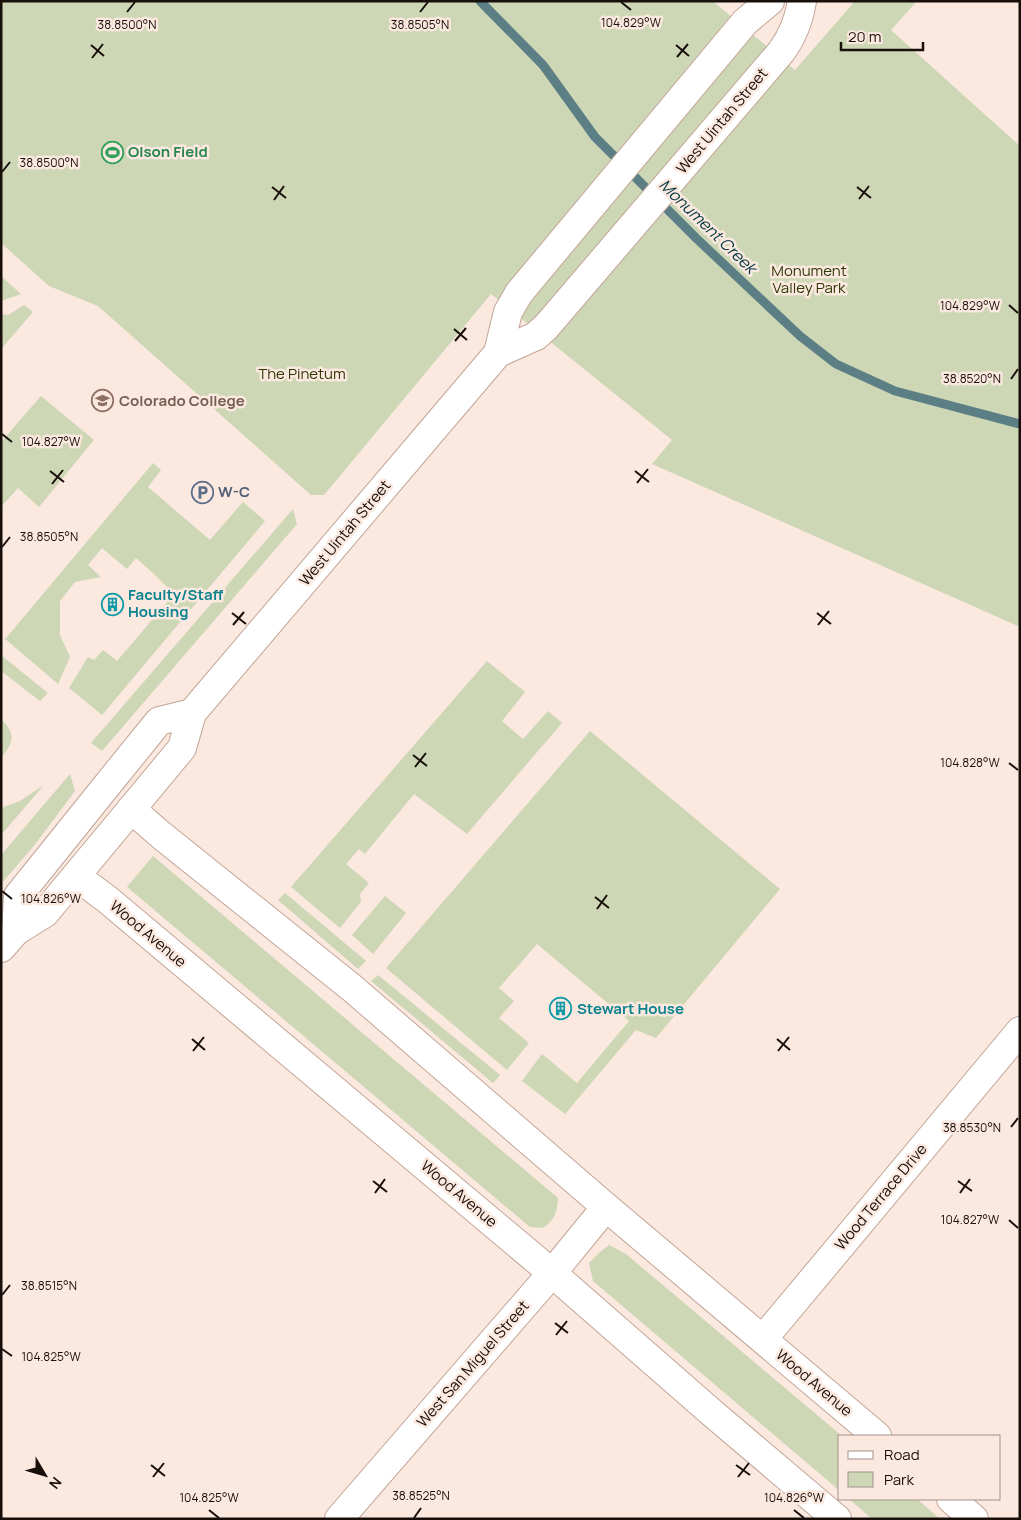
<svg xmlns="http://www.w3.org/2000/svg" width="1021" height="1520" viewBox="0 0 1021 1520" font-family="Manrope,sans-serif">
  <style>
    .green { fill: #cdd7b5 }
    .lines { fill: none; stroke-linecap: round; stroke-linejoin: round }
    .stream { stroke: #5b7f84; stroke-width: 9 }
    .street-casing { stroke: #c2a597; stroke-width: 30 }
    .secondary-casing { stroke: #c2a597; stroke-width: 30 }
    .street { stroke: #fff; stroke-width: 28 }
    .secondary { stroke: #fff; stroke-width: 28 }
    .ticks { fill: none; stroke: #190f0a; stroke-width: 2 }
    .labels { text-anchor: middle; stroke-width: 5; stroke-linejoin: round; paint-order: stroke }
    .street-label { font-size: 15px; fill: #190f0a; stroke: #fbe8df }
    .leisure-label { font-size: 15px; font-weight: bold; fill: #27864d; stroke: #fbe8df; text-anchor: start }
    .park-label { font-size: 15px; fill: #2e3906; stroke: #fbe8df }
    .education-label { font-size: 15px; font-weight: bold; fill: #785e54; stroke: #fbe8df; text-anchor: start }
    .service-label { font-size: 15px; font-weight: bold; fill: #4e5e75; stroke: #fbe8df; text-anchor: start }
    .culture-label { font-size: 15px; font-weight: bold; fill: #0d838f; stroke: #fbe8df; text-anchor: start }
    .water-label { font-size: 16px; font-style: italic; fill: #043b43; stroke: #fbe8df }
    .ticks-label { font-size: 12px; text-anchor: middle; fill: #190f0a; stroke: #fbe8df; stroke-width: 5; stroke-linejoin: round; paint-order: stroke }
  </style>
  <rect width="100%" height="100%" fill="#fbe8df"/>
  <g class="green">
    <polygon points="1,1 716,1 715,3 795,70 855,1 917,1 891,30 1020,146 1020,627 652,464 672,440 491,294 324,495 311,495 98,306 49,286 1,243"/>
    <polygon points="1,276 21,294 1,301"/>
    <polygon points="24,305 33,312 1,349 1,314 8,315"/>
    <polygon points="41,396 94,440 39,507 18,488 1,507 1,442"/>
    <polygon points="153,463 161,470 148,487 210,540 243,502 265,521 102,715 69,688 88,657 94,660 103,650 117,661 174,594 153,573 136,558 127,569 102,548 88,565 101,577 75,582 60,601 60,635 70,657 58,684 4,638 6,638"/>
    <polygon points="293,509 297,524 102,751 91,743"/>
    <polygon points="1,655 48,693 40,701 1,671"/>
    <polygon points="487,661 525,692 502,721 523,739 548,711 562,723 467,834 414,794 365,854 359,849 346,864 369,883 360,894 361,902 340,928 291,887"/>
    <path d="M1,719C16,734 14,742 1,758Z"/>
    <polygon points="590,731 780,889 656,1038 636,1030 565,1114 522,1081 542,1054 577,1083 629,1021 537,944 499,988 514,1001 499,1018 529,1043 507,1070 386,968"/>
    <polygon points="70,774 75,791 33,847 1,884 1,855"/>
    <polygon points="44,785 1,835 1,808 20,801"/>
    <path d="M153,856L558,1198C557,1213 555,1219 543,1228L530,1227L127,887Z"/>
    <polygon points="285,893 366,961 358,969 278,900"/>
    <polygon points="385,896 406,913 373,954 352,935"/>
    <polygon points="378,975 500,1075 493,1083 371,981"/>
    <polygon points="609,1245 626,1254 842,1436 840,1436 840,1491 593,1281 589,1263 600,1252"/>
    <polygon points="849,1499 917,1499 940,1519 872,1519"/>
  </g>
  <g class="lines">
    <polyline class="stream" points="480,1 543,65 595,137 696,238 800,336 836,364 895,391 1020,424"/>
    <defs>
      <g id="street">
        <polyline points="131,809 161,835 352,988 606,1207 877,1436"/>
        <polyline points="76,876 108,900 552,1273 711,1412 837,1519"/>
        <polyline points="763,1339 1020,1031"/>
        <polyline points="951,1499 974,1519"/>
        <polyline points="339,1519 552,1273 606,1207"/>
      </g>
      <g id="secondary">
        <polyline points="498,353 508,312 519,293 745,22 770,1"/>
        <polyline points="16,931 18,896 108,784 159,721 192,713"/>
        <path d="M1,948L16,931L45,913L182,748L192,713L498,353L536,336L546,327L781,52C793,36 799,20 802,1"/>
      </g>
    </defs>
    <use href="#street" class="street-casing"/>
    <use href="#secondary" class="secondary-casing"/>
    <use href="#street" class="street"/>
    <use href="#secondary" class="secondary"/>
  </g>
  <path class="ticks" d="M621,2L631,10M127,12L135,2M420,12L428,2M91,45L104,56M676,45L689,56M677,57L688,44M92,58L103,44M2,172L10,162M272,187L286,198M857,187L871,198M859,199L869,186M274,200L284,186M1009,305L1018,313M454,329L467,340M455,341L466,328M1011,379L1018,369M2,434L12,442M50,471L64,482M635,471L649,482M637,483L648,469M52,484L63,470M2,547L10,537M232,613L246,624M817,613L831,624M233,625L244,612M818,625L829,611M413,755L427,766M1009,763L1018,770M415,767L426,753M2,891L12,899M595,897L609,908M597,909L607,895M192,1039L205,1050M777,1039L790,1050M193,1051L204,1037M778,1051L789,1037M1011,1127L1018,1118M373,1181L387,1192M958,1181L972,1191M375,1193L385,1179M960,1193L970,1179M1009,1220L1018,1228M2,1295L10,1285M555,1323L568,1333M556,1335L567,1321M2,1349L12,1356M151,1465L165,1476M736,1465L750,1475M153,1477L164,1463M738,1477L749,1463M209,1510L219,1518M794,1510L804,1518M414,1518L421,1508"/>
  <defs>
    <symbol id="stadium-ring" viewBox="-11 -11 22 22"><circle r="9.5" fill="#fbe8df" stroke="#2e9e5b" stroke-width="1.5"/><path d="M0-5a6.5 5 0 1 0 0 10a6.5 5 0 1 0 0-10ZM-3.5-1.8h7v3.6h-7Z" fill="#2e9e5b"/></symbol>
    <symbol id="university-ring" viewBox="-11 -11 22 22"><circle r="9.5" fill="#fbe8df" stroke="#8d6e63" stroke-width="1.5"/><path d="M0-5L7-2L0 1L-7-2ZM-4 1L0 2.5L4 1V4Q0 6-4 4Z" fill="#8d6e63"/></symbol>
    <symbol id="parking-ring" viewBox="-11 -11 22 22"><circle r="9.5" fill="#fbe8df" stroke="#5c6f8a" stroke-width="1.5"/><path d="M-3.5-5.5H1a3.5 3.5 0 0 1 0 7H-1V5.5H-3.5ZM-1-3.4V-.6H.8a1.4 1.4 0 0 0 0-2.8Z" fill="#5c6f8a"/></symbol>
    <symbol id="building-ring" viewBox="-11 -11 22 22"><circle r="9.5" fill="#fbe8df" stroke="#0f9aa8" stroke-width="1.5"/><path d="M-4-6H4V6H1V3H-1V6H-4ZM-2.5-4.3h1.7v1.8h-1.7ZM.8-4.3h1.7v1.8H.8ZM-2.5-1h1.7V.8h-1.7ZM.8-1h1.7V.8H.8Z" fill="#0f9aa8"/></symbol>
  </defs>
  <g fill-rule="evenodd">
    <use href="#stadium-ring" x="100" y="140" width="25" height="25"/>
    <use href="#university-ring" x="90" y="388" width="25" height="25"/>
    <use href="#parking-ring" x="190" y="480" width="25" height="25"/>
    <use href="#building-ring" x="100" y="592" width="25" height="25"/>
    <use href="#building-ring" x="548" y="996" width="25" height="25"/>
  </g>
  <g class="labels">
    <g class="street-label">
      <text transform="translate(722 121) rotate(-50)" y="5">West Uintah Street</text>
      <text transform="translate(345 533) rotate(-50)" y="5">West Uintah Street</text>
      <text transform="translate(148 934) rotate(40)" y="5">Wood Avenue</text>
      <text transform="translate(459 1194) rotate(40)" y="5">Wood Avenue</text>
      <text transform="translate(881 1197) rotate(-50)" y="5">Wood Terrace Drive</text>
      <text transform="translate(473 1364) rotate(-49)" y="5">West San Miguel Street</text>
      <text transform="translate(814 1383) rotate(40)" y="5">Wood Avenue</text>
    </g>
    <g class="leisure-label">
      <text x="128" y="157">Olson Field</text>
    </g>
    <g class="park-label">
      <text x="809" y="276">Monument<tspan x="809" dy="17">Valley Park</tspan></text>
      <text x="302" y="379">The Pinetum</text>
    </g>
    <g class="education-label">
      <text x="119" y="406">Colorado College</text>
    </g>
    <g class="service-label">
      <text x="218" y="497">W-C</text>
    </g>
    <g class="culture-label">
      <text x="128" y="600">Faculty/Staff<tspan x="128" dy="17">Housing</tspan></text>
      <text x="577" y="1014">Stewart House</text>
    </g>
    <g class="water-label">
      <text transform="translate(708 226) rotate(44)" y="6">Monument Creek</text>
    </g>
  </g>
  <g class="ticks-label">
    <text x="631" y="27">104.829°W</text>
    <text x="420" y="29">38.8505°N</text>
    <text x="127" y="29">38.8500°N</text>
    <text x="49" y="167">38.8500°N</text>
    <text x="970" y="310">104.829°W</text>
    <text x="972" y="383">38.8520°N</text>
    <text x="51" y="446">104.827°W</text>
    <text x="49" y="541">38.8505°N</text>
    <text x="970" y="767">104.828°W</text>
    <text x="51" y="903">104.826°W</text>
    <text x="972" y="1132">38.8530°N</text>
    <text x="970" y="1224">104.827°W</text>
    <text x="49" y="1290">38.8515°N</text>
    <text x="51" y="1361">104.825°W</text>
    <text x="421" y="1500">38.8525°N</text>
    <text x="209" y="1502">104.825°W</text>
    <text x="794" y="1502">104.826°W</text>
  </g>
  <rect width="1021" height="1520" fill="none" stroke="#190f0a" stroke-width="5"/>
  <rect x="838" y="1435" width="162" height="65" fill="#fbe8df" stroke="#a1918a"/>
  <rect x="848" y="1451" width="25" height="8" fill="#ffffff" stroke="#a1918a"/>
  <text x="884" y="1460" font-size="15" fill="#190f0a">Road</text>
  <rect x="848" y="1472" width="25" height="15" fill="#cdd7b5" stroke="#a1918a"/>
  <text x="884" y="1485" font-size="15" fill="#190f0a">Park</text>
  <g transform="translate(45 1475) rotate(128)" stroke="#fbe8df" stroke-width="4" paint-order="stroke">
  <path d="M0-4L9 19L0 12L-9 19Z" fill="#190f0a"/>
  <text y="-8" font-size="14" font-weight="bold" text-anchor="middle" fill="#190f0a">N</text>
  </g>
  <path d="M841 42v8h82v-8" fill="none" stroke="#190f0a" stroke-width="2.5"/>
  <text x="848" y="42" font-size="15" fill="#190f0a" stroke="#fbe8df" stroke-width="4" paint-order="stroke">20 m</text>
</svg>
